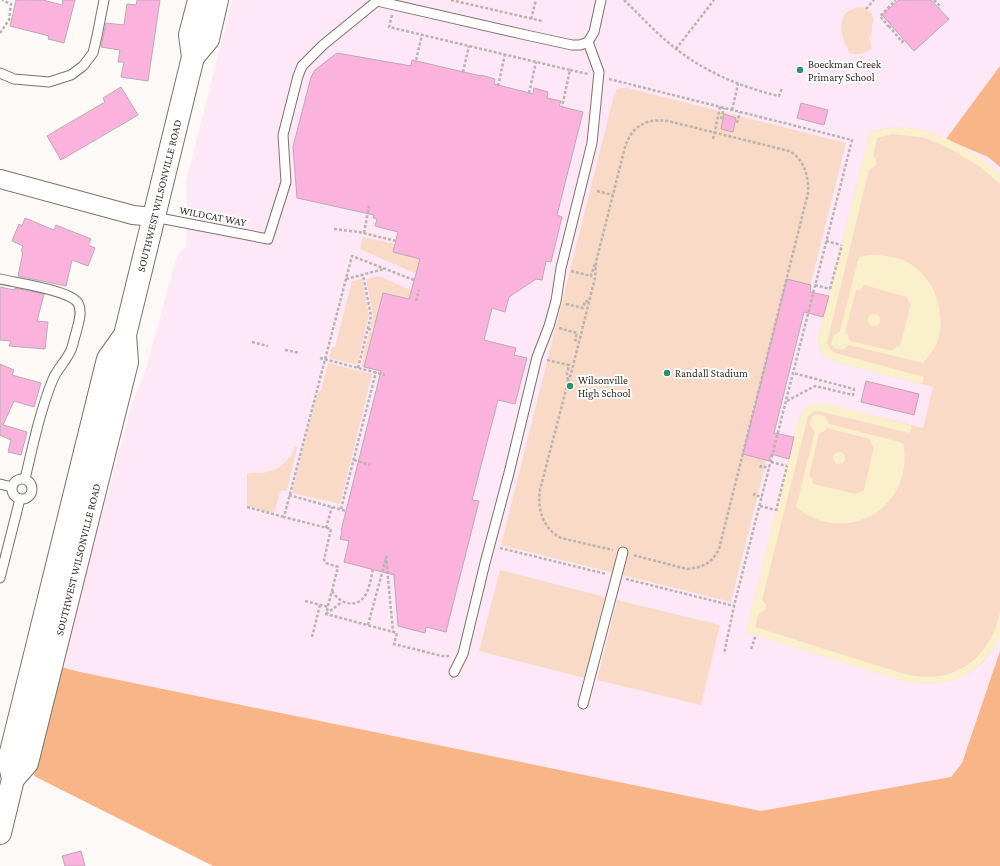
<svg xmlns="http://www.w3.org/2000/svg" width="1000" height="866" viewBox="0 0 1000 866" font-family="'Crimson Pro',serif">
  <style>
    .education { fill: #fee8f7 }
    .green { fill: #f9dac7 }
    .forest { fill: #f8b588 }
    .sand { fill: #faf0cb; fill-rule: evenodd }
    .building { fill: #fbb3de; stroke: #bba9b3 }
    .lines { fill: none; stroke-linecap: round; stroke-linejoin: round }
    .lane-casing { stroke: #817167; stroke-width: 11 }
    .street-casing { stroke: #817167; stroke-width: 20 }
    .primary-casing { stroke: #817167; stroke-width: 24 }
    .path { stroke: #b8b4b0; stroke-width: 2.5; stroke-dasharray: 3 2; stroke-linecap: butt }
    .lane { stroke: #fff; stroke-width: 9 }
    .street { stroke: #fff; stroke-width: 18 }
    .primary { stroke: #fff; stroke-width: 22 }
    .poi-dot { fill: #2b9371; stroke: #fff; stroke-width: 1.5 }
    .labels { text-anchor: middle; stroke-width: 4; stroke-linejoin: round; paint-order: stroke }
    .poi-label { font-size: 11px; fill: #342d28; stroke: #fff; text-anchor: start }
    .street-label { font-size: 11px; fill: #342d28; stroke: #fff }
  </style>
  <rect width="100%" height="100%" fill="#fcf9f6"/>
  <polygon class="education" points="232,0 1000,0 1000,66 946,139 988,157 1000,167 1000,651 962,763 951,777 761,811 80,672 61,667 131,407 147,365 175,263 179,252 186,247 187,204 186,182"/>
  <g class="green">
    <path d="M861,7C869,10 872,13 874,21L872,24V33L869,38L872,48L862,54H852C843,47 837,21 846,13C850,9 856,8 861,7Z"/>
    <polygon points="621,88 628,88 846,143 731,602 501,545 613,99 617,89"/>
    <path d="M894,127C905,128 917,128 928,131C954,140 979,156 1000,174V634C982,679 946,689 903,681L746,632L794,437C799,420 801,402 823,403L923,428L933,387L833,361C821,357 816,346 819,334L870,132Z"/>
    <polygon points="363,237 395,244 393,252 433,262 414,273 360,249"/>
    <polygon points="379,276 415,292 414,300 383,293 374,328 370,327 373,316 366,279"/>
    <polygon points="362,279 369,315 357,365 329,358 332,347 335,347 352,281"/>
    <polygon points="369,332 373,333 364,367 361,366"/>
    <polygon points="328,363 372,374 340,504 292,493 318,391 321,391"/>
    <path d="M295,447H297L287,491L281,490L274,513L247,506V474C252,472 255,473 260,473C276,472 290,462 295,447Z"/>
    <polygon points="500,570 605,597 585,678 479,651"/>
    <polygon points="617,600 720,625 701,705 597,680"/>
  </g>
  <g class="forest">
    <polygon points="1000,66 1000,167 988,157 946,139"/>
    <polygon points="1000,651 1000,866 213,866 34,776 61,667 80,672 761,811 951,777 962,763"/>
  </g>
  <g class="sand">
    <path d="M894,127C905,128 917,128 928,131C954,140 979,156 1000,174V184L979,166L954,151L926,138L893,134L877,138L873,156C879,162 877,167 869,169L827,343L830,349L835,353L924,377L922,384L833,361C821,357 816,346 819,334L870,132Z"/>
    <path d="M869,255C881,255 893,256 905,261C933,274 947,311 938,340C935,349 929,356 923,363L849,345C844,351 836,351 831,344L833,336L840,331L859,257ZM864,285L907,297L908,301L911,304L900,346L896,347L893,351L850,341L848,335L845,333L856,290H860Z"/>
    <circle cx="874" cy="320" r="6"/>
    <path d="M814,403H823L833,405L912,426L910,433L819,411H814L808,416L762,600L766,605C766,610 763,612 759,613L755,627L901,673C950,687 989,662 1000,613C1000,620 1000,628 1000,635C998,643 992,650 987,656C966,684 935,687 903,681L746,632L796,428C800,416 803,409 814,403Z"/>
    <path d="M814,415C822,413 827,417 829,424L903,443C916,507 846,548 796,507L815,432C809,427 808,421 814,415ZM827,428L870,439L871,444L874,447L864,490L856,494L813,484L812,478L809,476L819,433L823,432Z"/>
    <circle cx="839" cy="458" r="6"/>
  </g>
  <g class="building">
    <polygon points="16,0 43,0 62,5 63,0 75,0 64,43 48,39 49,36 10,26"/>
    <polygon points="137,0 160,0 148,81 121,77 124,62 118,62 120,50 101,47 106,23 124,25 127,4 136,5"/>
    <polygon points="899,0 931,0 949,19 914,51 882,15"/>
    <polygon points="337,53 411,66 412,60 481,76 481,75 495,79 494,84 533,94 534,88 548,92 547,98 561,101 559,106 583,112 557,215 562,217 551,262 546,261 542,280 536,279 509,297 505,312 492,308 484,340 516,348 514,355 527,358 515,404 498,400 472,500 479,501 446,632 426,627 425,633 398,626 394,575 344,562 349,541 340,539 342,532 341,531 381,371 364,367 383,293 409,299 420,259 393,252 398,232 375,226 377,219 373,218 374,215 297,198 293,147 311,77 315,70"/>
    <polygon points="121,87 138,115 61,160 47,136 105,102 103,98"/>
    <polygon points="801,103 828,110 824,125 797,118"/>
    <polygon points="724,114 736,118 733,132 721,129"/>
    <polygon points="25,218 54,230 56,225 91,239 88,245 95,248 88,266 72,260 66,286 18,276 23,252 21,251 23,246 12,241 19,224 22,226"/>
    <polygon points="787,279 811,285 810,292 829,296 823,317 804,312 774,433 794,437 789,459 771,454 769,461 743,454"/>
    <polygon points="0,287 14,290 15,288 44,294 37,321 48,322 45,349 9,346 11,341 0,340"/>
    <polygon points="0,364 14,370 12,375 41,383 34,407 14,401 3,425 27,432 21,455 8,452 11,440 0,435"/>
    <polygon points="866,381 919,394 914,415 861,402"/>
    <polygon points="81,851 85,866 65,866 62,856"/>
  </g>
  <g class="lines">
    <defs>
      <g id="lane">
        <polyline points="0,73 14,79 49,82 71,75 83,66 93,53 97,36 104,0"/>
        <polyline points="154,217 268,239 286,182 283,135 298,76 302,66 323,45 377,1 526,35 572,45 580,45 588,42 594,32 601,0"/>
        <path d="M0,279C17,283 69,290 78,303C83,312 78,324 76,333C74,339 73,345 71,350C66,361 58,368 53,379C40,411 33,445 25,479"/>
        <circle cx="22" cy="489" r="10"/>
        <polyline points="0,484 12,487"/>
        <polyline points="0,578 20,499"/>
        <polyline points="454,672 463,654 485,563 509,473 537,357 549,326 556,301 561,268 592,143 599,72 588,42"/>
        <polyline points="583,704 623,552"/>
      </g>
      <polyline id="street" points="0,179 133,215 154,217"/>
      <g id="primary">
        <polyline points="193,57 208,39 217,0"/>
        <path id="s1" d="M13,779L27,763L127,362L125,335L193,57L190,35L199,0"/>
        <polyline points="0,833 13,779 9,760 108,359 125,335"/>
      </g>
    </defs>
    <use href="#lane" class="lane-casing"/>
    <use href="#street" class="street-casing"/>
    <use href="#primary" class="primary-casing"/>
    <g class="path">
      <polyline points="451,0 542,21"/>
      <path d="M624,0C639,14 653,30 669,43C700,70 740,87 779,96L782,88"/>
      <polyline points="934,0 940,6 939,8"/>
      <polyline points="866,9 874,0"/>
      <polyline points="392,15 389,27 570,70 562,107"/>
      <polyline points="531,19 536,0"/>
      <polyline points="889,26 902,42 904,40"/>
      <polyline points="889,27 880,16 896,0"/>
      <polyline points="0,33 9,20 11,4 2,0"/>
      <polyline points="676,49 714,0"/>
      <polyline points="416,60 422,35"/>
      <polyline points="570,70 588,74"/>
      <polyline points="463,72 469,46"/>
      <polyline points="609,79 852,140 734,606"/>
      <polyline points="498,86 505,54"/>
      <polyline points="529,93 536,62"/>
      <polyline points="732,110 738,84"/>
      <polyline points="721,119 724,108"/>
      <polyline points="737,123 740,112"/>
      <polyline points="713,139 720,107"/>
      <polyline points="597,191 613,195"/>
      <polyline points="334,229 359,232 396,241"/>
      <polyline points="364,233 369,206"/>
      <polyline points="826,241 841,245"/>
      <polyline points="571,271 591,276 595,264"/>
      <polyline points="346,279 384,269"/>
      <polyline points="414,280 352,256 284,517 331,529 324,560 326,563 338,567 326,614 397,633 394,644 442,656 449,656"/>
      <polyline points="815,285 830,289"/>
      <polyline points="830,289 842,245"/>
      <polyline points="416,301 419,290"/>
      <polyline points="566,304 583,308 585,301 589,302"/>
      <polyline points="559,328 577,333 575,340 579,341"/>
      <polyline points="368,329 373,330"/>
      <polyline points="252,342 268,346"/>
      <polyline points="285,350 300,353"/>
      <polyline points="320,358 385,375"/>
      <path d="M547,360L569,365L567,373L568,382L540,490C537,509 543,529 561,538L613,550"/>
      <polyline points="358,368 371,316 363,275"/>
      <path d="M568,382L571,374L595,278L596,262L625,147C632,126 646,118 668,121L789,151C804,159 809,176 808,193L719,549C711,564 704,567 687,569L633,555"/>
      <polyline points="787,401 815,386 853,395 854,389 793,373"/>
      <polyline points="354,460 370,465"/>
      <polyline points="771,462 787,466"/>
      <polyline points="760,468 761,466 769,468"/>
      <polyline points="755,493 754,495 762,497"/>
      <polyline points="289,495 346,511"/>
      <polyline points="760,506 775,510"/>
      <polyline points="247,507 284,517"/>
      <polyline points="341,509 376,372"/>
      <polyline points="776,511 787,466"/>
      <polyline points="326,528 332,507"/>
      <polyline points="500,548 606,574"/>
      <polyline points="386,556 393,632"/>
      <polyline points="626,579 734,606 724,654"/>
      <path d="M332,591C340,604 357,610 366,594C370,587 371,577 373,569"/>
      <polyline points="305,601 328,607"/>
      <polyline points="326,614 342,602"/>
      <polyline points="368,625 386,558"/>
      <polyline points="312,637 320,605"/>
      <polyline points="751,649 756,635"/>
    </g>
    <use href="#lane" class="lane"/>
    <use href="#street" class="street"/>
    <use href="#primary" class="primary"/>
  </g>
  <g class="poi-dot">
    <circle cx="800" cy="70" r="4"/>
    <circle cx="667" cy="373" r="4"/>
    <circle cx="570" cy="386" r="4"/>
  </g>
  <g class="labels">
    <g class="poi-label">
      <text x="808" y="68">Boeckman Creek<tspan x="808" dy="13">Primary School</tspan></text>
      <text x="675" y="377">Randall Stadium</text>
      <text x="578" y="384">Wilsonville<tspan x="578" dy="13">High School</tspan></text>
    </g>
    <g class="street-label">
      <text dy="4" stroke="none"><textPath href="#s1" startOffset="605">SOUTHWEST WILSONVILLE ROAD</textPath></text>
      <text transform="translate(213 216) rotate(11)" y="4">WILDCAT WAY</text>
      <text dy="4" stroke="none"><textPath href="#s1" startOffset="231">SOUTHWEST WILSONVILLE ROAD</textPath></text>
    </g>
  </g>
</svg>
